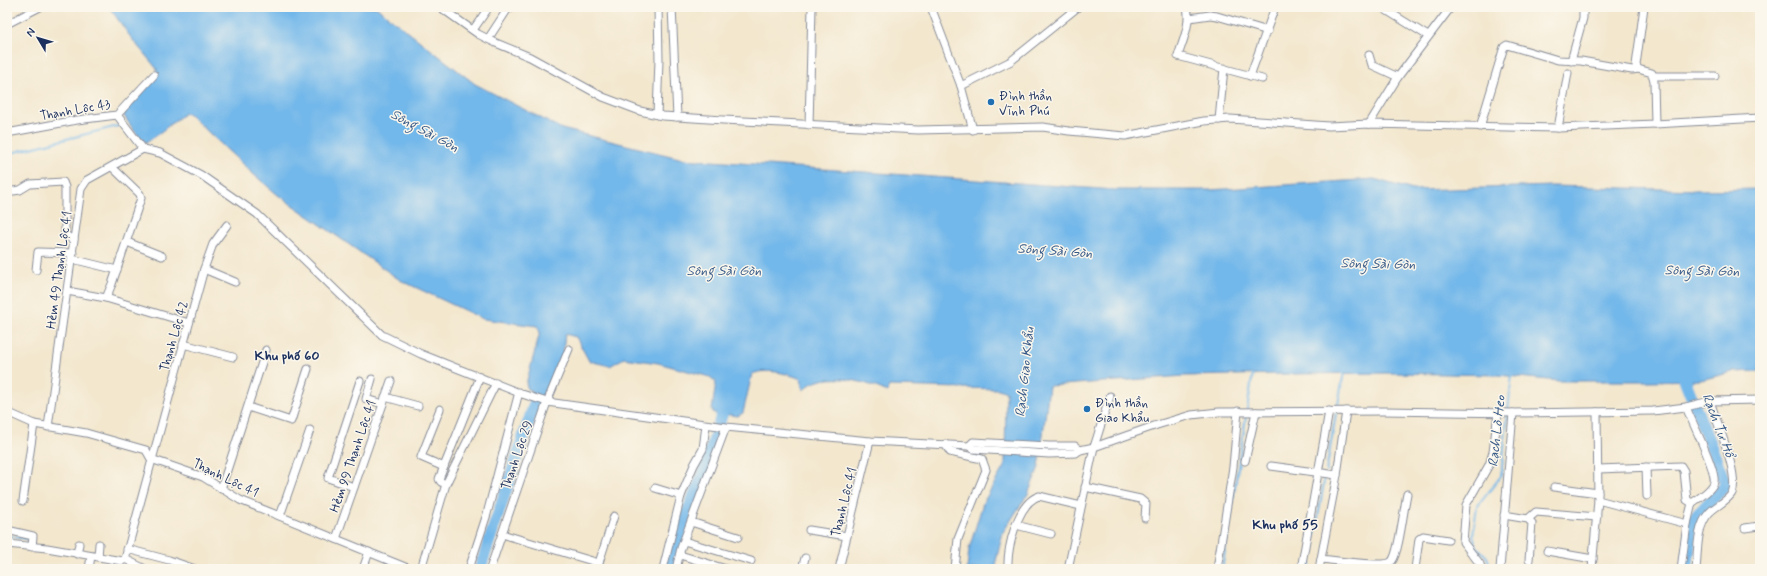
<svg xmlns="http://www.w3.org/2000/svg" width="1767" height="576" viewBox="0 0 1767 576" font-family="Mynerve,sans-serif">
  <style>
    .water { fill: #73b8ea; stroke: #4774a4 }
    .lines { fill: none; stroke-linecap: round; stroke-linejoin: round }
    .stream { stroke: #73b8ea; stroke-width: 2 }
    .river { stroke: #73b8ea; stroke-width: 12 }
    .minor-casing { stroke: #878b96; stroke-width: 9 }
    .minor { stroke: #fff; stroke-width: 7 }
    .poi-dot { fill: #1f6fb2; stroke: #fbf7ec; stroke-width: 1.5 }
    .labels { text-anchor: middle; stroke-width: 3; stroke-linejoin: round; paint-order: stroke }
    .poi-label { font-size: 13px; fill: #1b2f5e; stroke: #fbf7ec; text-anchor: start }
    .street-label { font-size: 13px; fill: #1b2f5e; stroke: #fbf7ec }
    .water-label { font-size: 14px; font-style: italic; fill: #355888; stroke: #fbf7ec }
    .neighbourhood-label { font-size: 14px; font-weight: bold; fill: #1b2f5e; stroke: #fbf7ec }
  </style>
  <rect width="100%" height="100%" fill="#fbf7ec"/>
  <filter id="ink" filterUnits="userSpaceOnUse"><feTurbulence type="fractalNoise" baseFrequency=".025" numOctaves="2"/><feDisplacementMap in="SourceGraphic" scale="8" xChannelSelector="R" yChannelSelector="G"/><feConvolveMatrix kernelMatrix="1 2 1 2 8 2 1 2 1" color-interpolation-filters="sRGB"/></filter>
  <filter id="wash" filterUnits="userSpaceOnUse"><feTurbulence type="fractalNoise" baseFrequency=".012" numOctaves="4" result="noise"/><feDisplacementMap in="SourceGraphic" scale="16" xChannelSelector="R" yChannelSelector="G"/><feGaussianBlur stdDeviation="0.9" result="paint"/><feColorMatrix in="noise" values="0 0 0 0 0 0 0 0 0 0 0 0 0 0 0 0 0 1.4 0 .05"/><feComposite in="paint" operator="in"/></filter>
  <g filter="url(#wash)">
    <rect width="100%" height="100%" fill="#f3e7ce"/>
    <path class="water" d="M109,7H376L475,84L562,129L683,159L1115,190H1210L1374,179L1413,190L1553,186L1698,190L1760,189V371L1732,372L1701,380L1648,381H1559L1498,375L1392,373L1286,374L1184,376L1049,386L1039,467L1028,494L1003,532L996,561L997,569H967L969,549L983,503L1005,465L1006,392L999,389L889,386L887,392C868,382 834,373 813,383C810,384 806,388 803,390L801,379C787,373 766,368 752,374L743,413L738,416L714,413L712,410L716,382L710,377L658,363L624,358L610,366L589,361L576,337L565,334L562,359L549,393L545,396L528,389L526,384L540,332L537,326L483,319L400,280L278,195L252,173L189,114L185,113L149,141L145,142L136,133L124,116L125,110L156,76L157,69L132,39Z"/>
    <g class="lines">
      <g class="stream">
        <polyline points="7,154 118,126"/>
        <polyline points="1337,409 1344,372"/>
        <polyline points="1326,472 1336,413"/>
        <polyline points="7,536 28,539"/>
        <polyline points="1222,569 1253,372"/>
        <polyline points="1309,569 1325,476"/>
        <polyline points="1491,569 1487,557 1477,547 1473,535 1477,507 1501,476 1512,374"/>
      </g>
      <g class="river">
        <polyline points="1679,365 1726,485 1692,520 1687,569"/>
        <polyline points="480,569 543,378"/>
        <polyline points="669,569 688,510 703,475 727,398"/>
      </g>
    </g>
  </g>
  <g filter="url(#ink)">
    <g class="lines">
      <defs>
        <g id="minor">
          <polyline points="440,7 478,34 496,43 530,57 603,97 640,111 663,116 723,120 918,130 1043,127 1069,131 1125,136 1204,121 1230,119 1329,126 1369,124 1558,128 1655,124 1760,118"/>
          <polyline points="672,7 677,117"/>
          <polyline points="931,7 961,86 973,130"/>
          <path d="M1187,7C1191,24 1183,40 1178,56L1262,79"/>
          <polyline points="1381,7 1428,36"/>
          <polyline points="1644,7 1636,65 1638,69 1652,73 1654,81 1655,124"/>
          <polyline points="1189,18 1210,15 1217,16 1268,31"/>
          <polyline points="7,24 40,7"/>
          <polyline points="473,30 489,7"/>
          <polyline points="488,39 507,10 512,7"/>
          <polyline points="1369,55 1372,65 1398,77"/>
          <polyline points="1571,61 1583,18 1583,7"/>
          <polyline points="1250,76 1275,7"/>
          <polyline points="1653,76 1715,76"/>
          <polyline points="961,86 1011,61 1078,7"/>
          <polyline points="117,115 143,149 160,153 201,175 257,214 382,335 421,354 522,394 547,402 726,427 870,441 969,446 973,449 1049,454 1076,453 1080,450 1094,447 1157,425 1191,415 1219,412 1384,411 1513,413 1653,411 1686,407 1710,401 1760,400"/>
          <polyline points="657,115 659,60 658,7"/>
          <polyline points="1219,120 1224,68"/>
          <polyline points="1369,124 1398,77 1451,7"/>
          <polyline points="809,125 812,7"/>
          <polyline points="1480,127 1503,50 1504,47 1507,45 1558,60 1581,61 1632,70 1638,69"/>
          <polyline points="1558,128 1568,73"/>
          <polyline points="7,133 77,120 117,115 154,75"/>
          <polyline points="7,192 20,190 30,184 63,182 65,187 65,233 68,237 74,240"/>
          <polyline points="127,242 162,256"/>
          <polyline points="72,259 117,270"/>
          <polyline points="204,269 235,282"/>
          <polyline points="36,270 38,252 73,253"/>
          <polyline points="67,291 106,298 112,284 141,198 140,194 112,167"/>
          <polyline points="106,298 189,323"/>
          <polyline points="183,344 233,357"/>
          <polyline points="372,379 366,399 383,404"/>
          <polyline points="385,397 418,406"/>
          <polyline points="248,407 291,421 308,369"/>
          <polyline points="440,409 421,457 444,467"/>
          <polyline points="7,412 34,424 86,433 146,450 151,459 203,477 240,500 410,569"/>
          <polyline points="48,427 81,189 87,180 143,149"/>
          <polyline points="945,444 950,452 982,459 986,470 958,539 955,569"/>
          <polyline points="969,446 973,442 1049,446 1075,446 1080,450"/>
          <polyline points="1245,461 1256,412"/>
          <polyline points="1271,466 1337,475"/>
          <polyline points="1646,467 1647,496"/>
          <path d="M1598,469L1681,466L1684,471L1687,500L1692,503C1699,498 1712,490 1714,482C1717,471 1691,420 1686,407"/>
          <polyline points="446,484 441,482 439,479 480,377"/>
          <polyline points="354,487 328,478 360,381"/>
          <polyline points="1085,487 1140,499 1146,504 1145,518"/>
          <polyline points="1554,487 1598,493"/>
          <polyline points="655,488 681,496 694,465 703,449 706,425"/>
          <polyline points="221,489 266,350"/>
          <polyline points="1598,500 1687,524"/>
          <polyline points="23,501 34,424"/>
          <polyline points="1504,515 1528,519 1532,523 1529,560"/>
          <polyline points="280,516 310,430"/>
          <polyline points="1528,519 1536,512 1597,517"/>
          <polyline points="691,522 738,537"/>
          <polyline points="1016,525 1051,534"/>
          <polyline points="1745,528 1760,526"/>
          <polyline points="7,530 33,536 32,547"/>
          <polyline points="809,530 847,536"/>
          <polyline points="502,534 599,563"/>
          <polyline points="336,539 391,381"/>
          <polyline points="684,541 751,561"/>
          <polyline points="7,544 47,548 122,561 125,559 204,269 213,244 227,225"/>
          <polyline points="127,549 169,560 195,569"/>
          <polyline points="1547,551 1593,559"/>
          <polyline points="77,554 79,544"/>
          <polyline points="680,555 726,569"/>
          <polyline points="98,557 99,544"/>
          <polyline points="125,559 145,569"/>
          <path d="M1321,559C1332,560 1386,568 1392,561C1399,553 1404,507 1407,494"/>
          <polyline points="89,569 91,556"/>
          <polyline points="363,569 369,552"/>
          <polyline points="421,569 446,484 496,383"/>
          <polyline points="469,569 487,514 519,392"/>
          <polyline points="490,569 547,402 569,349"/>
          <polyline points="597,569 614,516"/>
          <polyline points="663,569 681,496"/>
          <polyline points="676,569 681,548 726,427"/>
          <polyline points="802,569 805,558"/>
          <polyline points="839,569 870,441"/>
          <path d="M1008,569C1007,549 1017,503 1039,496L1081,506"/>
          <polyline points="1068,569 1094,447 1110,396"/>
          <polyline points="1217,569 1233,467 1238,411"/>
          <polyline points="1301,569 1329,411"/>
          <polyline points="1319,569 1337,475 1346,411"/>
          <polyline points="1415,569 1419,539 1423,536 1448,540"/>
          <polyline points="1481,569 1480,564 1463,542 1466,505 1489,465 1493,452 1498,413"/>
          <polyline points="1500,569 1513,413"/>
          <polyline points="1592,569 1598,500 1597,412"/>
          <polyline points="1681,569 1687,524 1692,503"/>
          <path d="M1696,569C1698,552 1696,527 1709,513C1715,506 1728,501 1732,493C1740,475 1716,421 1710,401"/>
        </g>
      </defs>
      <use href="#minor" class="minor-casing"/>
      <use href="#minor" class="minor"/>
    </g>
  </g>
  <g class="poi-dot">
    <circle cx="991" cy="102" r="4"/>
    <circle cx="1087" cy="409" r="4"/>
  </g>
  <g class="labels">
    <g class="poi-label">
      <text x="999" y="100">Đình thần<tspan x="999" dy="15">Vĩnh Phú</tspan></text>
      <text x="1095" y="407">Đình thần<tspan x="1095" dy="15">Giao Khẩu</tspan></text>
    </g>
    <g class="street-label">
      <text transform="translate(75 109) rotate(-10)" y="5">Thạnh Lộc 43</text>
      <text transform="translate(58 270) rotate(-82)" y="5">Hẻm 49 Thạnh Lộc 41</text>
      <text transform="translate(173 336) rotate(-74)" y="5">Thạnh Lộc 42</text>
      <text transform="translate(516 455) rotate(-71)" y="5">Thạnh Lộc 29</text>
      <text transform="translate(352 456) rotate(-71)" y="5">Hẻm 99 Thạnh Lộc 41</text>
      <text transform="translate(226 477) rotate(26)" y="5">Thạnh Lộc 41</text>
      <text transform="translate(843 502) rotate(-76)" y="5">Thạnh Lộc 41</text>
    </g>
    <g class="water-label">
      <text transform="translate(425 130) rotate(28)" y="5">Sông Sài Gòn</text>
      <text transform="translate(1055 250) rotate(4)" y="5">Sông Sài Gòn</text>
      <text transform="translate(1378 263) rotate(1)" y="5">Sông Sài Gòn</text>
      <text x="724" y="275">Sông Sài Gòn</text>
      <text transform="translate(1702 270) rotate(1)" y="5">Sông Sài Gòn</text>
      <text transform="translate(1024 372) rotate(-84)" y="5">Rạch Giao Khẩu</text>
      <text transform="translate(1719 425) rotate(69)" y="5">Rạch Tư Hổ</text>
      <text transform="translate(1496 431) rotate(-84)" y="5">Rạch Lò Heo</text>
    </g>
    <g class="neighbourhood-label">
      <text x="287" y="360">Khu phố 60</text>
      <text x="1285" y="529">Khu phố 55</text>
    </g>
  </g>
  <rect width="1767" height="576" fill="none" stroke="#fbf7ec" stroke-width="24"/>
  <g transform="translate(38 38) rotate(308)" stroke="#fbf7ec" stroke-width="3" paint-order="stroke">
  <path d="M0-3L7 15L0 10L-7 15Z" fill="#1b2f5e"/>
  <text y="-6" font-size="11" font-weight="bold" text-anchor="middle" fill="#1b2f5e">N</text>
  </g>
</svg>
